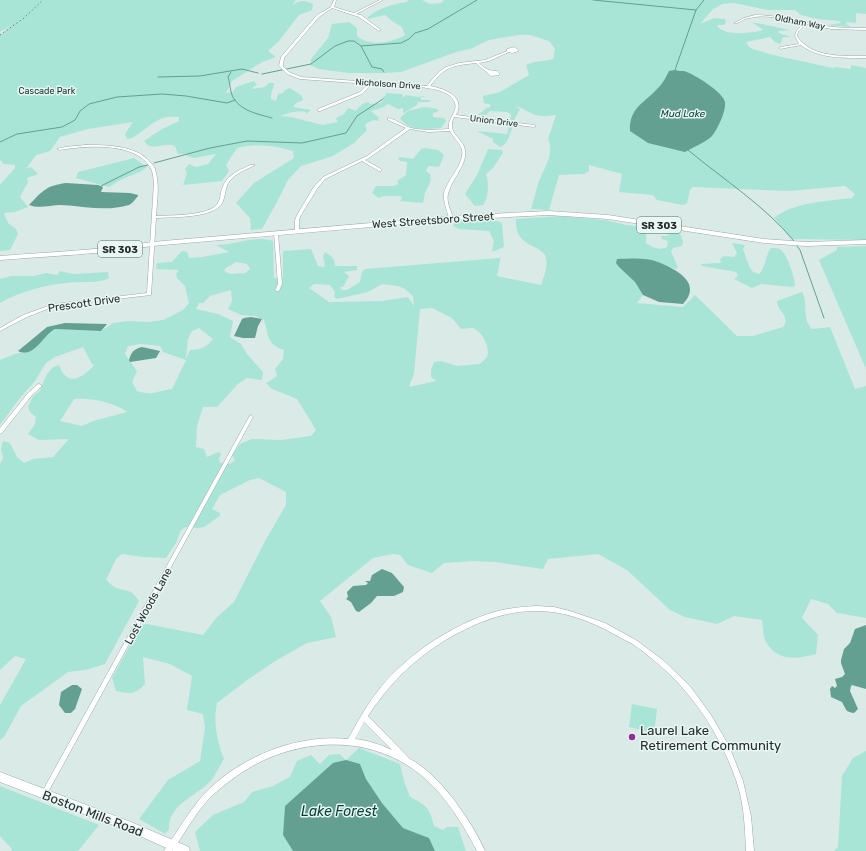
<svg xmlns="http://www.w3.org/2000/svg" width="866" height="851" viewBox="0 0 866 851" font-family="Rubik,sans-serif">
  <style>
    .green { fill: #a9e5d6; fill-rule: evenodd }
    .water { fill: #63a092 }
    .lines { fill: none; stroke-linecap: round; stroke-linejoin: round }
    .stream { stroke: #63a092; stroke-width: 1 }
    .street-casing { stroke: #9baaa6; stroke-width: 1 }
    .secondary-casing { stroke: #9baaa6; stroke-width: 1 }
    .primary-casing { stroke: #9baaa6; stroke-width: 1 }
    .street { fill: #fff; fill-rule: evenodd }
    .secondary { fill: #fff; fill-rule: evenodd }
    .primary { fill: #fff; fill-rule: evenodd }
    .rail { stroke: #757f7d; stroke-width: 1; stroke-dasharray: 1.5 2.5; stroke-linecap: butt }
    .poi-dot { fill: #922d92; stroke: #e8f7f3; stroke-width: 1.5 }
    .labels { text-anchor: middle; stroke-width: 3; stroke-linejoin: round; paint-order: stroke }
    .far-street-label { font-size: 9px; fill: #262c2b; stroke: #e8f7f3 }
    .far-park-label { font-size: 9px; fill: #12312b; stroke: #e8f7f3 }
    .far-water-label { font-size: 10px; font-style: italic; fill: #043f35; stroke: #e8f7f3 }
    .shield { fill: #e8f7f3; stroke: #606967; stroke-width: 1 }
    .shield-label { font-size: 10px; font-weight: bold; fill: #262c2b }
    .street-label { font-size: 11px; fill: #262c2b; stroke: #e8f7f3 }
    .near-poi-label { font-size: 13px; fill: #262c2b; stroke: #e8f7f3; text-anchor: start }
    .near-street-label { font-size: 13px; fill: #262c2b; stroke: #e8f7f3 }
    .near-water-label { font-size: 14px; font-style: italic; fill: #043f35; stroke: #e8f7f3 }
  </style>
  <rect width="100%" height="100%" fill="#daeae6"/>
  <g class="green">
    <path d="M0,0H296L292,5C300,0 304,0 313,4L312,10L299,15L279,41L268,51L276,57L262,62L232,81L226,93L233,92L236,87L254,81L257,85L253,87V89L265,87L269,83H274C274,89 270,93 271,99L276,101L278,94L283,93L285,90L290,88L302,96L303,100L296,103L293,107L311,110L306,114V112C297,110 288,113 280,116L291,117L323,125L338,122L336,118L344,114L348,108L356,111C359,107 362,103 368,102L370,104L381,103L384,99L382,98L386,95V93L402,94L403,98L406,95L418,97L423,96L425,97H421V100H431L429,102H418L417,105L405,112L403,113V108L398,109L388,104L384,107L371,111L378,117L379,121L373,120L365,124L367,130L354,143L333,156L301,166L288,180L278,200L262,229L251,230L250,218L236,203L254,183L294,158L293,151C274,145 256,143 237,148L226,165L229,171L222,181L183,185L187,173L185,169L189,164L196,167L208,164L216,154L194,158L187,156V154H178L175,146C164,141 152,153 144,141L162,129L179,121V117C174,117 168,116 163,118C150,122 137,139 127,139L125,134L133,122L88,129L60,137L50,151L36,155L26,169L31,167L38,174L27,178L28,182L20,197L28,207L15,212L4,213L8,223L16,229L18,234L10,250L0,251V185L15,168V165L4,164L0,160V35L12,25L0,32Z"/>
    <path d="M408,0H422L430,4L441,3L444,0H866V14L856,13V23L846,22L847,25L850,26L849,27L827,25L841,23L839,21L818,19L801,15L795,10H768L734,3L723,4L713,9L700,24L714,18L725,19L726,23L724,25H717C723,37 753,33 763,30L752,22L790,30L778,31L779,33L791,37H783L780,44L775,42L770,37L746,42L750,48L773,55L833,68L836,67L850,69L851,68V65L866,68V240L792,239L774,218C793,202 828,201 852,198L855,194L845,186L789,191L693,187L690,190L687,203L683,205L657,200L653,195L619,192L622,174L589,165V171L584,174L559,175L549,210L531,209C534,200 536,190 539,181C544,168 555,154 548,139L556,115C548,116 540,117 533,114C527,112 522,107 515,106L520,109L513,122L510,121L511,114L507,112L490,111L486,115H477L481,113L486,108L490,107L491,105L484,103L483,96L500,92L529,75L526,65C535,60 544,62 553,59L555,49L549,41L530,35H519L489,40L470,49L456,52L401,72L382,73H348L319,69L310,65L311,59L328,38L332,24L349,22L357,28V36C370,47 391,43 405,35L402,27L392,21L385,15L368,19V17C378,8 394,4 407,2Z"/>
    <path d="M424,107L433,108L439,110L437,112L433,113V117L444,118L446,121L441,128C427,129 409,132 400,118L408,111Z"/>
    <path d="M509,126H513C510,133 508,145 500,147L493,142V139L477,131L507,134Z"/>
    <polygon points="424,148 438,150 444,155 439,167 429,166 427,168 426,171 431,175 430,177 431,180 425,193 423,203 400,201 402,198 400,196 383,196 379,198 372,193 376,186 394,186 399,184 397,181 406,175 407,162 400,161 398,158 400,157 413,159 421,149"/>
    <path d="M488,149L502,150L503,153L493,168L486,174C489,182 489,197 483,205L475,206L465,194L477,175Z"/>
    <polygon points="134,158 147,167 140,172 122,179 109,187 76,178 78,172"/>
    <path d="M559,216L605,220L626,225L676,230L680,233L683,242L682,246L673,248L671,251L678,268L675,269L658,262L619,267L635,282L643,295L637,303L683,307L695,295L737,336H753L783,327C791,315 777,312 777,301L802,292C809,304 801,318 812,329L830,327L855,389L866,386V618L837,613L828,604L811,599L802,618L818,635L816,654C798,659 777,662 766,642C763,636 763,627 762,620L734,616L717,624L685,617L670,610L627,570L598,554L548,559L543,569L495,562L474,561L444,563L432,573L408,565L400,555L393,554L373,558L320,601L331,617L336,637L307,643L277,660L246,681L217,703C213,721 217,742 224,759C220,765 217,772 213,778C199,796 168,803 169,829L165,834L139,819L168,780L200,761L205,728L203,714L187,710L192,676L170,664L143,657L145,684C135,695 130,694 116,691L112,678L141,625L147,624L203,635L217,617L234,602L265,541L286,505V492L259,478L250,480L220,495L212,509L220,513V516L204,527L197,528L186,527L181,530L176,543L166,558L143,557L122,554L116,559L106,580C109,582 113,587 117,588C130,593 130,588 139,601L105,664L86,670L68,672L21,706L4,737L0,740V705L26,659L15,656L0,670V464L3,458L1,449L3,441L10,443L17,457L24,463L33,459L53,457L69,439L39,440L28,434L35,424L36,417L30,412L28,407L33,396L39,392L47,374L53,367L59,365C67,388 83,378 94,365L92,364L83,347L55,357L46,363L35,381L19,399L0,425V360L15,354L33,350L50,331L55,329L101,331L113,323L128,321L148,322L163,320L183,310L189,303L185,286L177,278L176,274L179,270L156,269L157,263L172,262L182,251L187,252L189,258L202,257L229,252L216,245C236,245 253,235 273,241L274,278L283,277V251L311,249L318,266L325,267L323,256L325,252C331,256 335,258 335,266H357V270L344,272L349,276L343,287H340L342,290H347L360,282L362,272L365,269L500,258L501,255L497,276L541,285C544,276 548,267 546,258C543,243 514,249 516,219ZM651,231L669,234L668,236H661L662,239L668,241L667,247C661,251 651,247 646,243V234ZM236,262L247,264L250,269L245,273L231,274L224,271L226,268ZM314,284L330,285L335,292L334,297L337,299L368,292L382,284L398,286L405,289L413,296L414,306L408,297L382,301L329,302L309,288ZM231,290L232,301L228,309L241,315L255,316L264,320C269,336 266,344 284,350L283,359L275,369L277,376L266,383L272,389L297,399L316,430L311,436L281,440L252,439L240,444L232,455L235,460L230,464L220,463L219,459L221,454L219,452L207,457L204,449L196,447L197,426L203,407H217L238,384L247,378L262,380L263,372L247,354L241,344L230,337L233,321L218,314L196,309L199,303H203L210,296ZM432,308L452,318L461,329C464,329 468,328 471,328C481,329 491,347 487,357C485,359 482,362 480,364L457,366L441,361L434,362L431,370V377L436,381L409,387L414,373L420,309ZM199,328L213,339C207,347 199,350 190,350L186,359L188,339L192,331ZM141,344L160,346L163,352L186,360L172,389C155,391 155,396 137,391L132,382L137,371L125,354L128,346ZM74,399C91,398 113,402 127,412L93,421L82,426L60,421Z"/>
    <polygon points="492,219 502,223 504,247 492,252 494,241 489,231 459,229 453,226 454,222"/>
    <path d="M732,243L745,245L743,249L749,266L753,272L759,274C766,267 765,256 771,248C774,248 778,248 781,250C787,254 795,278 795,286L792,287L761,284L752,288L734,279L738,276L736,272L702,266L701,264L721,263L720,259L724,256L734,257L737,253Z"/>
    <polygon points="866,246 866,369 819,260 837,250 837,247"/>
    <path d="M60,271L73,274L108,272L109,278C100,284 78,281 66,283C44,285 19,292 0,303V279L11,276H34L46,273L57,275Z"/>
    <polygon points="632,704 657,709 654,733 629,727"/>
    <path d="M359,748L400,764L404,781L410,797C426,805 430,808 434,826L443,830L447,827H458L466,851H435L429,838L403,828L382,803L366,779L360,764L302,792L285,806L283,835L293,851H200L195,832L213,815L244,802L252,792L273,786L290,777L297,761L311,755L320,764L329,755L340,754L346,760Z"/>
    <polygon points="866,751 866,851 834,851 838,847 842,776 853,758"/>
    <polygon points="0,786 99,825 78,851 12,851 11,848 0,836"/>
  </g>
  <g class="water">
    <path d="M675,70C678,71 681,71 684,71C694,74 723,92 725,102C726,112 718,128 712,136C705,143 693,147 685,152L648,143L630,131C629,107 645,103 659,87C663,83 666,77 669,71Z"/>
    <path d="M66,183L98,185L103,187L101,192L130,193L138,195V196C135,199 133,203 129,205C106,212 84,206 61,205C50,205 39,209 29,205C43,191 45,186 66,183Z"/>
    <path d="M617,259C630,259 646,257 658,262C674,268 704,283 683,304L659,302L643,295L635,282L619,267L616,263Z"/>
    <polygon points="251,317 262,319 258,326 255,338 243,338 234,336 242,319 244,318"/>
    <path d="M65,323L107,324L101,331L55,329C43,335 34,359 18,351L47,327Z"/>
    <path d="M142,347L160,351L156,358L130,362L129,360C131,352 134,349 142,347Z"/>
    <polygon points="382,569 392,573 404,587 403,592 394,596 377,596 371,603 359,612 356,611 351,602 346,599 348,597 347,592 353,586 366,585 368,583 365,581 370,581 372,575"/>
    <path d="M866,625V689L852,685L851,686L850,691L858,709L854,713C845,712 846,709 842,702L831,697L830,689L832,686L835,688L837,686L835,679L842,677L845,674L841,663V660L844,649L850,643L855,629Z"/>
    <polygon points="72,685 77,685 82,689 75,709 71,713 65,713 59,705 61,692"/>
    <polygon points="346,760 360,764 366,779 382,803 403,828 429,838 435,851 293,851 283,835 285,806 333,763"/>
  </g>
  <g class="lines">
    <g class="stream">
      <polyline points="593,0 696,10"/>
      <polyline points="361,46 372,67 382,69 384,72"/>
      <polyline points="675,70 696,10 704,0"/>
      <path d="M231,72L228,77C230,83 230,90 232,95C239,111 258,114 272,118"/>
      <polyline points="262,74 311,64 335,46 348,41 354,41 361,46 401,43 409,39 415,33 428,29 477,0"/>
      <polyline points="158,77 200,76 242,69 258,73"/>
      <polyline points="0,142 17,134 62,127 75,120 80,111 89,104 117,97 162,94 186,96 227,103 235,100"/>
      <path d="M688,150C724,180 764,205 794,241"/>
      <polyline points="154,163 210,148 247,141 302,143 346,133 357,116 383,99"/>
      <polyline points="101,186 139,167 148,165"/>
      <polyline points="797,246 800,250 824,318"/>
    </g>
    <defs>
      <g id="street">
        <path d="M334,0H336L334,7L354,13L380,0H383L356,14L361,15L381,30L379,31L359,17L332,8L319,17L284,58L283,66L289,72L301,77L427,86L434,77L440,71L446,67L459,63L485,60L507,51V49L515,47L519,51L512,53L509,52L489,61L479,63C485,69 489,71 497,71L500,74L499,75L491,76C486,71 481,68 476,63C451,66 446,66 430,86C445,89 466,96 456,115L534,125L536,126L534,127L454,117C446,134 463,137 465,150C468,164 451,180 448,194C446,202 451,210 453,218L452,219H450L449,218C447,210 443,201 444,193C447,180 465,163 462,150C460,143 453,137 450,131L428,132L410,129L369,158L365,160L381,169V171H379L362,161L325,179L317,189L301,215L299,220V231L297,232L295,231V220L297,215L313,188L323,177L367,156L406,128L388,120V118C395,119 401,124 408,127C421,131 435,130 449,129C447,118 458,112 455,103C450,87 417,87 403,86C393,85 382,85 372,84L362,94L320,111H318V109L360,92L368,84L300,79L287,74L279,66L281,57L317,15L331,7Z"/>
        <path d="M755,15C780,15 802,23 826,26C839,28 853,28 866,28V30L831,29L806,24L798,32L797,36C811,58 843,56 866,56V58C844,58 819,59 801,45L780,49V47L799,44L795,36L796,32L803,23C788,20 771,15 755,17C752,18 748,18 745,19C741,21 738,24 734,23L744,18Z"/>
        <path d="M86,145C106,145 136,145 150,162C152,164 154,166 155,169C160,184 157,201 156,216C173,215 195,216 211,209C222,204 219,195 223,186C227,177 235,172 244,168C248,166 251,164 255,165C246,170 235,173 229,182C224,189 226,201 219,207C206,218 172,217 156,218L151,295L55,306L27,317L0,331V328L23,315L54,304L147,293L154,182C153,177 153,171 150,167C134,141 85,146 59,150L57,149C66,146 77,146 86,145Z"/>
        <polygon points="275,232 277,232 278,233 282,284 279,291 277,291 275,290 278,284 274,233"/>
        <polygon points="39,384 41,385 41,387 32,395 2,433 0,434 0,428 28,393 37,385"/>
        <polygon points="251,415 253,417 46,796 44,797 42,796 41,794 42,792 249,417"/>
        <path d="M536,606L554,607L570,611L605,623L636,640L664,661L690,686L711,715L729,746L743,781L751,816L754,851H746C745,827 744,802 736,780C718,729 688,686 646,654C641,650 636,646 631,643C625,640 619,637 612,633C590,621 564,611 538,611C505,610 472,624 444,641C413,660 388,685 368,716L409,758L410,759C440,775 471,820 485,851H477C461,820 440,787 410,767C365,737 307,739 260,762C244,770 229,781 215,793C197,809 186,832 172,851H164C168,843 175,836 179,828C188,815 197,801 209,789C245,755 298,734 348,739C358,721 368,703 381,687C408,654 452,625 494,612C508,608 522,607 536,606ZM364,722L392,750C382,745 366,740 355,739Z"/>
      </g>
      <polygon id="secondary" points="0,772 131,822 189,847 190,851 173,851 129,831 0,782"/>
      <path id="primary" d="M548,211L608,215L764,239L806,242L866,240V244L806,246L764,243L608,219L548,215L451,220L152,246C102,254 51,256 0,260V256C51,252 102,250 152,242L451,216Z"/>
    </defs>
    <use href="#street" class="street-casing"/>
    <use href="#secondary" class="secondary-casing"/>
    <use href="#primary" class="primary-casing"/>
    <use href="#street" class="street"/>
    <use href="#secondary" class="secondary"/>
    <use href="#primary" class="primary"/>
    <polyline class="rail" points="0,35 24,18 43,0"/>
  </g>
  <circle class="poi-dot" cx="632" cy="737" r="4"/>
  <g class="labels">
    <g class="far-street-label">
      <text transform="translate(800 22) rotate(11)" y="3">Oldham Way</text>
      <text transform="translate(388 84) rotate(4)" y="3">Nicholson Drive</text>
      <text transform="translate(494 121) rotate(7)" y="3">Union Drive</text>
    </g>
    <g class="far-park-label">
      <text x="47" y="94">Cascade Park</text>
    </g>
    <g class="far-water-label">
      <text x="683" y="117">Mud Lake</text>
    </g>
    <g class="shield">
      <rect x="637" y="217" width="44" height="16" rx="3"/>
      <rect x="98" y="241" width="44" height="16" rx="3"/>
    </g>
    <g class="shield-label">
      <text x="659" y="229">SR 303</text>
      <text x="120" y="253">SR 303</text>
    </g>
    <g class="street-label">
      <text transform="translate(433 220) rotate(-4)" y="4">West Streetsboro Street</text>
      <text transform="translate(84 303) rotate(-8)" y="4">Prescott Drive</text>
      <text transform="translate(148 606) rotate(-61)" y="4">Lost Woods Lane</text>
    </g>
    <g class="near-poi-label">
      <text x="640" y="735">Laurel Lake<tspan x="640" dy="15">Retirement Community</tspan></text>
    </g>
    <g class="near-street-label">
      <text transform="translate(93 813) rotate(21)" y="5">Boston Mills Road</text>
    </g>
    <g class="near-water-label">
      <text x="339" y="816">Lake Forest</text>
    </g>
  </g>
</svg>
